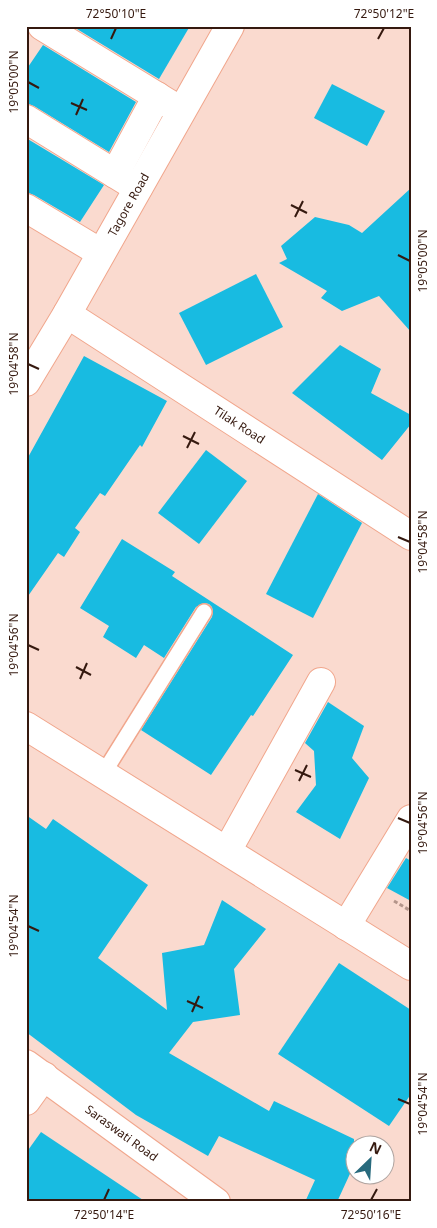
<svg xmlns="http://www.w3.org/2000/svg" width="437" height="1228" viewBox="0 0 437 1228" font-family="'Noto Sans',sans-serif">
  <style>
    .building { fill: #18bbe1 }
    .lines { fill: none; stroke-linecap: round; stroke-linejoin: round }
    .service-casing { stroke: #f1a68c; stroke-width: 18 }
    .minor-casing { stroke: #f1a68c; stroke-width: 30 }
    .path { stroke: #b4958b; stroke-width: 3; stroke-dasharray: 4 2.5; stroke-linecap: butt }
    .service { stroke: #fff; stroke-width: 15 }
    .minor { stroke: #fff; stroke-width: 28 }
    .ticks { fill: none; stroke: #35190f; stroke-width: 2 }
    .labels { text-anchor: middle; stroke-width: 4.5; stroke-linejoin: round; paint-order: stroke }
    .street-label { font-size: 12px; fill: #35190f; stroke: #fff }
    .neatline { fill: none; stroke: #35190f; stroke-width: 2 }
    .ticks-label { font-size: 12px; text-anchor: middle; fill: #35190f }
  </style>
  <rect width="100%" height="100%" fill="#fadacf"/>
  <g class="building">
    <polygon points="72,26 190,26 159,79"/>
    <polygon points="43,45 136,102 109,152 34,106 26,103 26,70"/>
    <polygon points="332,84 385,111 367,146 314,118"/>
    <polygon points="26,138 104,185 80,222 34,195 26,192"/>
    <polygon points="411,188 411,332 379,296 342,311 321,298 327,291 279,263 287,259 281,246 315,217 349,225 362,233"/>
    <polygon points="256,274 283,327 206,365 179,313"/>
    <polygon points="340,345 381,369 371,393 411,415 411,424 382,460 292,393"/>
    <polygon points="84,356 167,401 142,447 140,445 105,496 100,493 75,528 80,532 64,557 58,553 26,599 26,461"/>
    <polygon points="206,450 247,481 199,544 158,513"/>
    <polygon points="318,494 362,523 313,618 266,594"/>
    <polygon points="122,539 175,572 172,576 293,655 253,716 251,715 211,775 141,730 212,617 213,612 212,607 209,604 204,603 196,607 164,658 144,645 136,658 103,637 109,626 80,608"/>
    <polygon points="328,702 364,726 352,758 369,778 340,839 296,812 316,785 314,751 305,743"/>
    <polygon points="26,815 46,829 53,819 148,885 98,958 167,1010 162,953 204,945 222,900 266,929 234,969 240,1015 193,1022 169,1053 269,1111 274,1101 354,1139 354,1165 337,1202 305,1202 315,1180 219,1136 208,1156 136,1115 26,1032"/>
    <polygon points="406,858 411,861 411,901 387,888"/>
    <polygon points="339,963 411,1010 411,1094 389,1126 278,1054"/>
    <polygon points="41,1132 146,1202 26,1202 26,1153"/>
  </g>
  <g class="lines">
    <defs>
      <polyline id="service" points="103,774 204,612"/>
      <g id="minor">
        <polyline points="42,26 181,111"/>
        <polyline points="26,119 138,188"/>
        <polyline points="115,174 157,96"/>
        <polyline points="26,208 101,253"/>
        <path id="s1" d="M67,314L411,536"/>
        <path id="s2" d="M26,382L67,314L230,26"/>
        <polyline points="26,726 411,966"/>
        <polyline points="227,851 321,682"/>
        <polyline points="346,926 411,819"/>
        <path id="s3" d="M26,1064L216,1202"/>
        <polyline points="26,1101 44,1076"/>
      </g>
    </defs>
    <use href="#service" class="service-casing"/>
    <use href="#minor" class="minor-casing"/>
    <polyline class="path" points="394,901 411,911"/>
    <use href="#service" class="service"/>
    <use href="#minor" class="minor"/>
  </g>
  <path class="ticks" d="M111,39L116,28M378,39L384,28M28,82L39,88M71,103L87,110M76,115L83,99M291,205L307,213M295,217L303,201M398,255L410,261M28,364L39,369M183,436L199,444M187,448L195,432M398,537L410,542M28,645L39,650M76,667L91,675M80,679L87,663M295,770L311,777M299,781L307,765M398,818L410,823M28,926L39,931M187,1001L203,1008M192,1012L199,996M398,1099L410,1104M104,1200L109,1189M371,1200L377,1189"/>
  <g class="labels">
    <g class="street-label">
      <text dy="4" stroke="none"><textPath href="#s2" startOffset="205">Tagore Road</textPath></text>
      <text dy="4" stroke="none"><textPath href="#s1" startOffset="205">Tilak Road</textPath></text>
      <text dy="4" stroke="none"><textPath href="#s3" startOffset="118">Saraswati Road</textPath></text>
    </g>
  </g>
  <rect width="437" height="1228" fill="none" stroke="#ffffff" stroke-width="55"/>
  <g transform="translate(370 1160) rotate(25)"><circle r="24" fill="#ffffff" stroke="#aea39f"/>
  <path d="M0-4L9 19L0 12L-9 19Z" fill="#286a7d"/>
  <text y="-8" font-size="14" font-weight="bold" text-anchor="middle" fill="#35190f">N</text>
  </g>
  <rect x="28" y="28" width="382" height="1172" class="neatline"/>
  <g class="ticks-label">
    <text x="116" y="18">72°50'10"E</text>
    <text x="384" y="18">72°50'12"E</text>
    <text transform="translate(14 82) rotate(-90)" y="4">19°05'00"N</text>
    <text transform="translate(423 261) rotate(-90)" y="4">19°05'00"N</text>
    <text transform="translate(14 364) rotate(-90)" y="4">19°04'58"N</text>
    <text transform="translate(423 542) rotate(-90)" y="4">19°04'58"N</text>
    <text transform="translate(14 645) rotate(-90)" y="4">19°04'56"N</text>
    <text transform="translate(423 823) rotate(-90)" y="4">19°04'56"N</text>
    <text transform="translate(14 926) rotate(-90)" y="4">19°04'54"N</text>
    <text transform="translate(423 1104) rotate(-90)" y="4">19°04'54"N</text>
    <text x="104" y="1219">72°50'14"E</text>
    <text x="371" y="1219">72°50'16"E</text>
  </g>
</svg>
